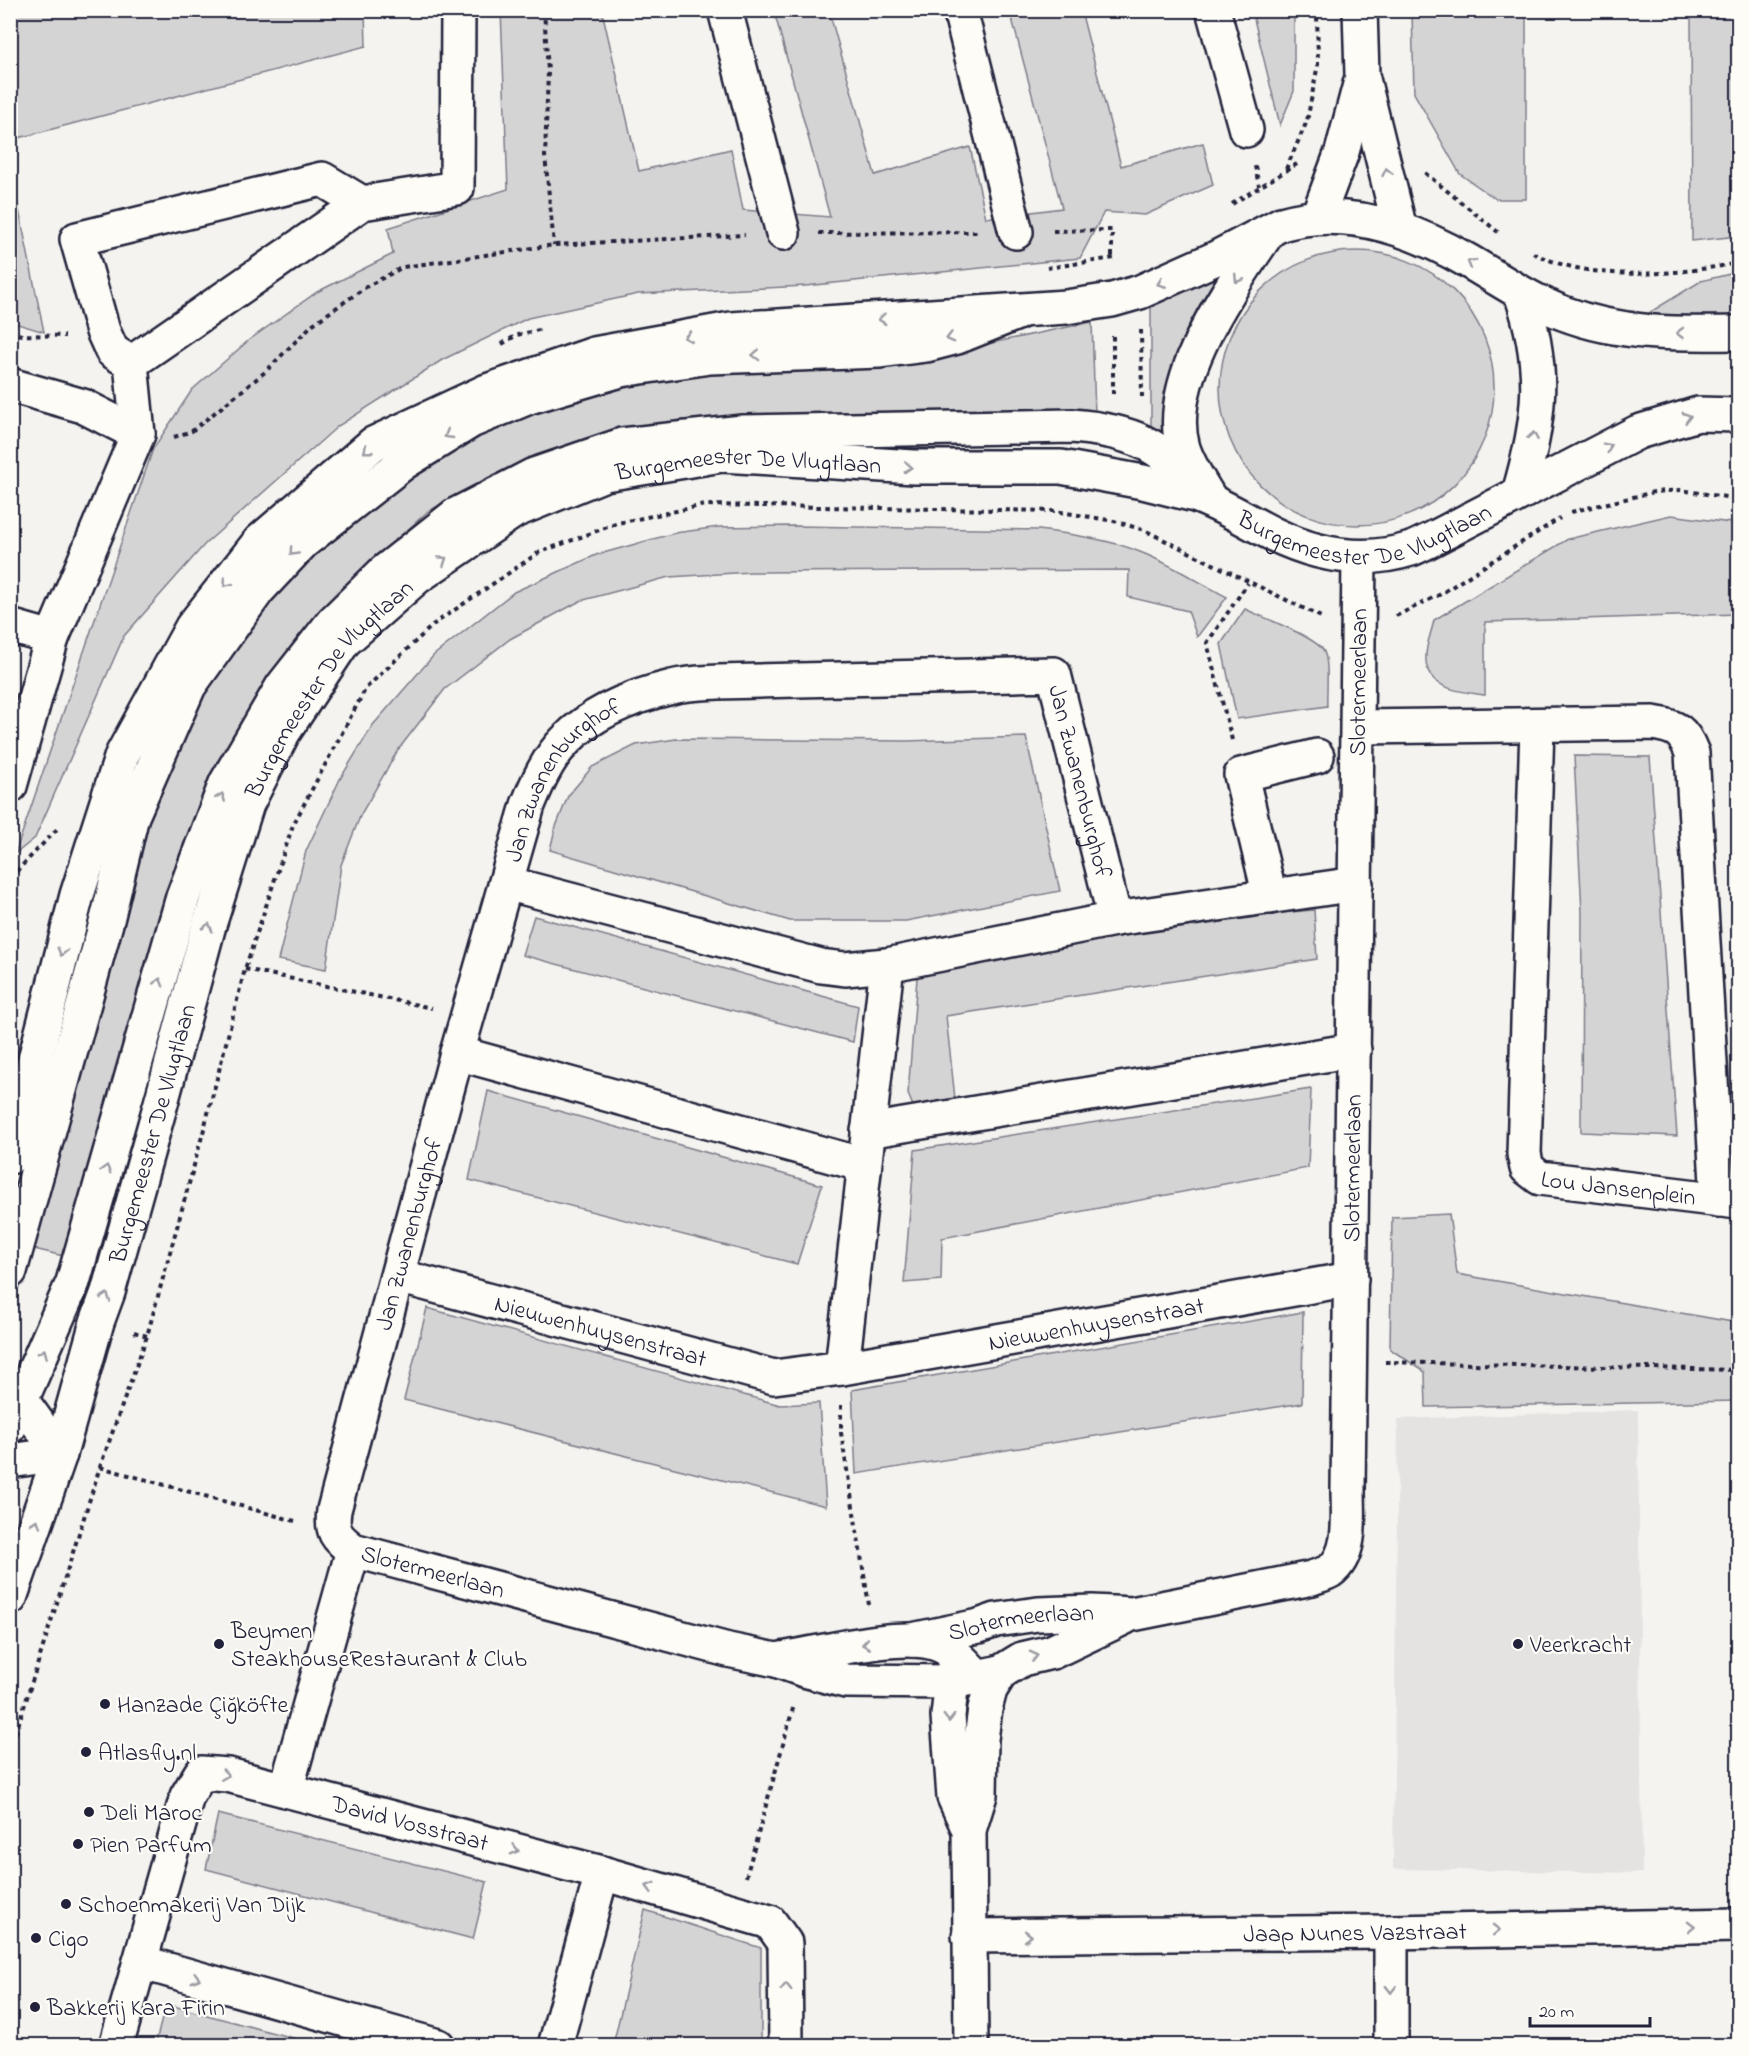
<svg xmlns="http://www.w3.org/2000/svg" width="1749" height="2056" viewBox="0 0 1749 2056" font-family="'Indie Flower',sans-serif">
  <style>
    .built { fill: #e4e3e2 }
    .green { fill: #d5d4d5; stroke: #7c7b88; stroke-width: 1.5 }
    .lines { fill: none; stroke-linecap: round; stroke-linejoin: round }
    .minor-casing { stroke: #22223b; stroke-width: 38 }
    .major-casing { stroke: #22223b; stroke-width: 38 }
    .path { stroke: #22223b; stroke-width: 4; stroke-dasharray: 4.5 4.5; stroke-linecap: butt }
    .minor { stroke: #fdfcf7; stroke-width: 33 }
    .major { stroke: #fdfcf7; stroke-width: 33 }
    .oneway { stroke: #9a9aa2 }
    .poi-dot { fill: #22223b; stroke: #fdfcf7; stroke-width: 2 }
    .labels { text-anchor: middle; stroke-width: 4.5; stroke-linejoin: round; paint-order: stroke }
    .street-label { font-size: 24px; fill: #22223b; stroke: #fdfcf7 }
    .poi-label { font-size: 24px; fill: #22223b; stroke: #fdfcf7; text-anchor: start }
  </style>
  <rect width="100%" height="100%" fill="#f4f3ef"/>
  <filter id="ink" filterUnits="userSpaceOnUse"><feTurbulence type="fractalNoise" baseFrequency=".0167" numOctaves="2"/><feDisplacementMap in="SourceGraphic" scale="12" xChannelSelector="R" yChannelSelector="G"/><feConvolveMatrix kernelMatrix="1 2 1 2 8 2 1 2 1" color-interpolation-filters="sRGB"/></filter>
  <g filter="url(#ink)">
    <polygon class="built" points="1638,1410 1642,1873 1393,1869 1398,1419"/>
    <g class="green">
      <polygon points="11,10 365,11 366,46 11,140"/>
      <polygon points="501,11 602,11 639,171 731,149 743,210 830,217 774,11 829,11 875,175 970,147 986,218 1062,208 1010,11 1081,11 1121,166 1203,143 1213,185 1145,215 1104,212 1080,258 805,286 638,294 528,318 442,360 338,426 205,544 124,636 35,838 15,854 153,449 192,390 249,340 317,292 393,254 388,228 508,189"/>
      <polygon points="1252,11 1294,11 1294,91 1280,125"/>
      <polygon points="1412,11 1526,11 1526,199 1496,199 1460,174 1414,93"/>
      <polygon points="1691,11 1738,11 1738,236 1692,241"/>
      <polygon points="11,171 44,332 11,322"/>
      <circle cx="1357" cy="388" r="137"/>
      <polygon points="1738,272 1738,320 1639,319 1701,281"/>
      <polygon points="1216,274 1221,279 1165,435 1162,436 1151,430 1151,303"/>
      <polygon points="1092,322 1095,415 536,457 489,477 427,512 377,558 276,674 76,1259 30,1248 160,779 201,697 228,651 286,578 393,480 513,416 688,369 896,363"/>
      <path d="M1671,515L1738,524V614L1485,622V695C1460,692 1424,689 1426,656C1426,644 1432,631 1434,620L1568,539Z"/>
      <path d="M794,526L1039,530C1073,535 1108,539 1140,552C1167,562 1200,583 1227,597L1197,637L1188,611L1128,597L1129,570L751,572L669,577L580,601L510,639L445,689L398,750L361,814L341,865L326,969L278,960L306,851L340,779L373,725L434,655L514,592L596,555L675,533L719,527Z"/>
      <path d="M1245,609C1262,617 1313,636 1323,650C1330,660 1326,693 1327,706L1237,719L1221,644Z"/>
      <polygon points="1026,737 1060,891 906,921 790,921 550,850 555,829 568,796 592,767 636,745 676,739 907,741"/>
      <polygon points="1574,756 1650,757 1677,1136 1581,1132 1582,912"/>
      <polygon points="1314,910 1317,959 946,1016 956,1108 924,1111 913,1106 908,1094 917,978 925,971 1230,917"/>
      <polygon points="534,916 858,1006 853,1042 522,955"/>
      <polygon points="1311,1089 1308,1168 942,1238 941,1280 904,1283 915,1150"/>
      <polygon points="488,1091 822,1185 797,1264 469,1180"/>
      <polygon points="1449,1214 1457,1274 1738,1323 1738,1401 1426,1407 1425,1372 1390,1349 1392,1217"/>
      <polygon points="427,1308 780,1405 819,1403 826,1506 404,1400"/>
      <polygon points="1303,1312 1302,1403 856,1474 852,1390"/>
      <polygon points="218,1814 487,1882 473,1939 206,1869"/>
      <polygon points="645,1910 761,1948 761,2045 613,2045"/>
      <polygon points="166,2004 319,2045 155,2045"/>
    </g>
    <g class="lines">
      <defs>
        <g id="minor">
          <polyline points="725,10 783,233"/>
          <polyline points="960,10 1016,232"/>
          <polyline points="1213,10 1246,130"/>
          <polyline points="1360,10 1362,75 1400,229"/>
          <polyline points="1318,216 1342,152 1362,77"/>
          <polyline points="131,363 112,351 103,331 77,239 322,179 362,203"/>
          <polyline points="10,385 83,406 138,434"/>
          <polyline points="10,626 52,638"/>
          <path id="s1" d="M1537,726L1524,1154L1527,1168L1540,1178L1738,1202"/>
          <path d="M1358,727L1653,723C1677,727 1683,730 1692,753L1718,1200"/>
          <polyline points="10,786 52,638 138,434 131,363 362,203 457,188 458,10"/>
          <polyline points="506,883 821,966 845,969 887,965 1115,919 1356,884"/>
          <polyline points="1270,897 1241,775 1317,756"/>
          <polyline points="457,1053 864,1165"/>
          <polyline points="868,1131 1354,1050"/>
          <polyline points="10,1271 108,916 132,816 189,686 258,590 303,542 403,463 471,421 529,397 621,370 710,357 880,351 926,345 957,337 1017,313"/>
          <path id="s2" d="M398,1276L774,1377L842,1368L1351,1279"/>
          <polyline points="842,1368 887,965"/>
          <path d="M10,1426L73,1282L183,897L226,783L282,687L333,622L384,572L456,515L534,475L622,445L743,432L1072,426C1134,431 1159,444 1201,489"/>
          <path id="s3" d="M912,1640L979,1626L996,1620L1038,1614L1092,1612L1132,1614L1312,1578C1317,1576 1325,1574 1330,1571C1353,1554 1348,1515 1348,1490L1359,557"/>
          <path d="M781,1659C819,1653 903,1631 937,1644C958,1651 973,1674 989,1689"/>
          <polyline points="956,1662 953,1671 948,1716 954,1797 969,1830"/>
          <path id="s4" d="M1001,1672L952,1682L846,1681L804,1670L776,1660L728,1650L353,1550C336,1537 331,1532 334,1510L457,1053L528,805C537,783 548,758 565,741C592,712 634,696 672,687C687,683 703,683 718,682L1054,674L1115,919"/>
          <polyline points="286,1790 353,1550"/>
          <polyline points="1391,1932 1391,2046"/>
          <path id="s5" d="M969,1936L1391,1932L1738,1925"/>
          <polyline points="140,1962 438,2046"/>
          <path id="s6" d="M116,2046L187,1796L201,1773L228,1775L602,1873L770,1922L785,1943L786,2046"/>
          <polyline points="555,2046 602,1873"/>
          <polyline points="971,2046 969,1830 980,1795 981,1739 985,1709 990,1690 1001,1672 1022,1659 1052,1652 1125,1617"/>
        </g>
        <g id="major">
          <path d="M1519,493C1541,418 1546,367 1521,293"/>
          <path d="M1211,501C1201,484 1189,467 1183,448C1163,380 1232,286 1268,232"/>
          <path d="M10,1157L77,895L122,755L192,627L260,541L373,444L487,391L594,354L731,329L1066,307L1112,300L1140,292L1214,259L1281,224C1346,205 1411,228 1468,261C1499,279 1529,300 1563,313C1620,335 1679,334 1738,333"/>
          <polyline points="10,1388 22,1401 60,1454"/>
          <polyline points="10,1461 60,1454"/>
          <path id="s7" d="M10,1598L60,1454L97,1322L108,1292L161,1103L209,925L247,804L283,733L344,641L417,577L514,511L605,474L722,455L914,467H1061L1143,482L1195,495C1223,505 1247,521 1273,534C1316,555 1364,564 1411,549C1421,545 1430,540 1440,535L1638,432L1698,414L1738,415"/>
        </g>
      </defs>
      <use href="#minor" class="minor-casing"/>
      <use href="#major" class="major-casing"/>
      <g class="path">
        <polyline points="544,10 548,72 545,156 554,245"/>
        <polyline points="1255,166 1259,186"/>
        <polyline points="1286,169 1307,121 1318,64 1317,10"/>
        <polyline points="1425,173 1498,232"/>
        <polyline points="1232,204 1297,164"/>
        <polyline points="1053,231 1112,230 1112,259"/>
        <polyline points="819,233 979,232"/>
        <path d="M1533,253C1592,283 1675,275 1738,263"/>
        <polyline points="1047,268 1114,258"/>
        <polyline points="10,330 21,335 65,336"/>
        <polyline points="1141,330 1142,397"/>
        <polyline points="1113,336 1113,394"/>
        <polyline points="502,344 517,335 543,329"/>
        <polyline points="174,437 192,431 265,372 313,324 366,287 403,267 554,245 745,235"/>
        <polyline points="1571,512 1654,492 1681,490 1738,499"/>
        <polyline points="1396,616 1439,595 1560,518"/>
        <polyline points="1232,740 1207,643 1248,583"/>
        <polyline points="10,878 57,829"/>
        <polyline points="245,969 432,1008"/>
        <polyline points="134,1332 147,1336"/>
        <polyline points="1385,1362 1738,1370"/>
        <polyline points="841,1405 841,1433 869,1605"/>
        <polyline points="100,1467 295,1521"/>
        <polyline points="10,1751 100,1467 147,1336 204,1129 245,969 293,825 366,688 434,624 538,553 618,523 705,505 1055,511 1114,521 1144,530 1321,617"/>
        <polyline points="746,1877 794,1705"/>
      </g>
      <use href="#minor" class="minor"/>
      <use href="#major" class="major"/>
    </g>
    <defs><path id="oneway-chevron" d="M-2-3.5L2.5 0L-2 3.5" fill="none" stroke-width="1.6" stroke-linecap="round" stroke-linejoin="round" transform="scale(1.5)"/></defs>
    <g class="oneway">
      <use href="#oneway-chevron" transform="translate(1387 172) rotate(-103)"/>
      <use href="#oneway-chevron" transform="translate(1471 263) rotate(-150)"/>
      <use href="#oneway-chevron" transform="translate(1238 279) rotate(122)"/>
      <use href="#oneway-chevron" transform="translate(1161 283) rotate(158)"/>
      <use href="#oneway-chevron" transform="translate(882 319) rotate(176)"/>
      <use href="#oneway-chevron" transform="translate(1680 333) rotate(-180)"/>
      <use href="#oneway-chevron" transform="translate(688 337) rotate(170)"/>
      <use href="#oneway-chevron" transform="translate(950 338) rotate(165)"/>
      <use href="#oneway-chevron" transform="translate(756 355) rotate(178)"/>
      <use href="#oneway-chevron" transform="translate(1687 417) rotate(-16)"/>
      <use href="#oneway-chevron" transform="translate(448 435) rotate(149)"/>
      <use href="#oneway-chevron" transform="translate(1533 436) rotate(-80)"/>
      <use href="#oneway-chevron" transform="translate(1608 447) rotate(-27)"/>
      <use href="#oneway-chevron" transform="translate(367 450) rotate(141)"/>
      <use href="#oneway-chevron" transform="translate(908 467) rotate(3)"/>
      <use href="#oneway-chevron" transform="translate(293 552) rotate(133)"/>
      <use href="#oneway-chevron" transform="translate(443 560) rotate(-34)"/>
      <use href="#oneway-chevron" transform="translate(227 583) rotate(128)"/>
      <use href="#oneway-chevron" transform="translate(221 797) rotate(-69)"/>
      <use href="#oneway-chevron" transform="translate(208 927) rotate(-74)"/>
      <use href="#oneway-chevron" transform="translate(62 952) rotate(104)"/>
      <use href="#oneway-chevron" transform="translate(159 982) rotate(-74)"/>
      <use href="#oneway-chevron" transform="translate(106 1169) rotate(-74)"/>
      <use href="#oneway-chevron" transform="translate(106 1297) rotate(-71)"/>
      <use href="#oneway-chevron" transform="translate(43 1353) rotate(-67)"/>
      <use href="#oneway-chevron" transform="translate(36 1523) rotate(-71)"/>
      <use href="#oneway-chevron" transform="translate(866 1644) rotate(170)"/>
      <use href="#oneway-chevron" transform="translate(1034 1656) rotate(-14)"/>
      <use href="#oneway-chevron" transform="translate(949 1718) rotate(90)"/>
      <use href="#oneway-chevron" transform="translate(225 1775) rotate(8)"/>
      <use href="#oneway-chevron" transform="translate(515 1850) rotate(15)"/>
      <use href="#oneway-chevron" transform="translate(650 1887) rotate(-164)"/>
      <use href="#oneway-chevron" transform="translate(1691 1926) rotate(-1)"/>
      <use href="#oneway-chevron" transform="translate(1496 1930) rotate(-1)"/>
      <use href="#oneway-chevron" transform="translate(1028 1936)"/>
      <use href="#oneway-chevron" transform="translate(196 1978) rotate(16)"/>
      <use href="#oneway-chevron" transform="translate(786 1987) rotate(-90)"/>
      <use href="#oneway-chevron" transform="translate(1391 1989) rotate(90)"/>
    </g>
  </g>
  <g class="poi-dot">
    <circle cx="219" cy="1644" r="6"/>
    <circle cx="1518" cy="1644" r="6"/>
    <circle cx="105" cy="1704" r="6"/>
    <circle cx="86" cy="1752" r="6"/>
    <circle cx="89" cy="1812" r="6"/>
    <circle cx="78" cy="1844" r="6"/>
    <circle cx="66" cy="1904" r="6"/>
    <circle cx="36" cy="1938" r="6"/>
    <circle cx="35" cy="2007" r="6"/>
  </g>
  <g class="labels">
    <g class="street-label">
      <text dy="8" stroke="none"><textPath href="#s7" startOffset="1476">Burgemeester De Vlugtlaan</textPath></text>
      <text dy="8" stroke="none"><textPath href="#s7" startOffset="2110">Burgemeester De Vlugtlaan</textPath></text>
      <text dy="8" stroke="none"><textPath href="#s3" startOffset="1320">Slotermeerlaan</textPath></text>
      <text dy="8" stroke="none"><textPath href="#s7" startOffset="972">Burgemeester De Vlugtlaan</textPath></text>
      <text dy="8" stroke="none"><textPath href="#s4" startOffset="2134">Jan Zwanenburghof</textPath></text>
      <text dy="8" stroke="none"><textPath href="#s4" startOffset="1486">Jan Zwanenburghof</textPath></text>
      <text dy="8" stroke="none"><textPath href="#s7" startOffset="486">Burgemeester De Vlugtlaan</textPath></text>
      <text dy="8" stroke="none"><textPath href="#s3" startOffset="834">Slotermeerlaan</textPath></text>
      <text dy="8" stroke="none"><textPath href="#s1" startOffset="538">Lou Jansenplein</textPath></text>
      <text dy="8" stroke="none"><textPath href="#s4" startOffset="1000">Jan Zwanenburghof</textPath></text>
      <text dy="8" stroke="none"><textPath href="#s2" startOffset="716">Nieuwenhuysenstraat</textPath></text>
      <text dy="8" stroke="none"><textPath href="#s2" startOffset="210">Nieuwenhuysenstraat</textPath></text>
      <text transform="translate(433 1571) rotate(15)" y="8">Slotermeerlaan</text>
      <text dy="8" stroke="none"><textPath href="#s3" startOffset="111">Slotermeerlaan</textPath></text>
      <text dy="8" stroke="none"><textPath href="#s6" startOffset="502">David Vosstraat</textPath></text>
      <text dy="8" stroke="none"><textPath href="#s5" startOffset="386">Jaap Nunes Vazstraat</textPath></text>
    </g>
    <g class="poi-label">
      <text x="231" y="1638">Beymen<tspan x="231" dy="28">SteakhouseRestaurant &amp; Club</tspan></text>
      <text x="1530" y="1652">Veerkracht</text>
      <text x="117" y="1712">Hanzade Çiğköfte</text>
      <text x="98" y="1760">Atlasfly.nl</text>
      <text x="101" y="1820">Deli Maroc</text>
      <text x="90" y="1852">Pien Parfum</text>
      <text x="78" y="1912">Schoenmakerij Van Dijk</text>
      <text x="48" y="1946">Cigo</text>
      <text x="47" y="2015">Bakkerij Kara Firin</text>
    </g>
  </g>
  <rect width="1749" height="2056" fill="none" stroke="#fdfcf7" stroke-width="36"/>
  <rect x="18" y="18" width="1713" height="2020" fill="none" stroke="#22223b" stroke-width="2" filter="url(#ink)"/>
  <path d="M1530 2017v9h120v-9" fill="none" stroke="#22223b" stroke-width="3"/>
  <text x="1539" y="2017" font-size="18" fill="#22223b" stroke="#fdfcf7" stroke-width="4.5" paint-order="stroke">20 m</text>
</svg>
